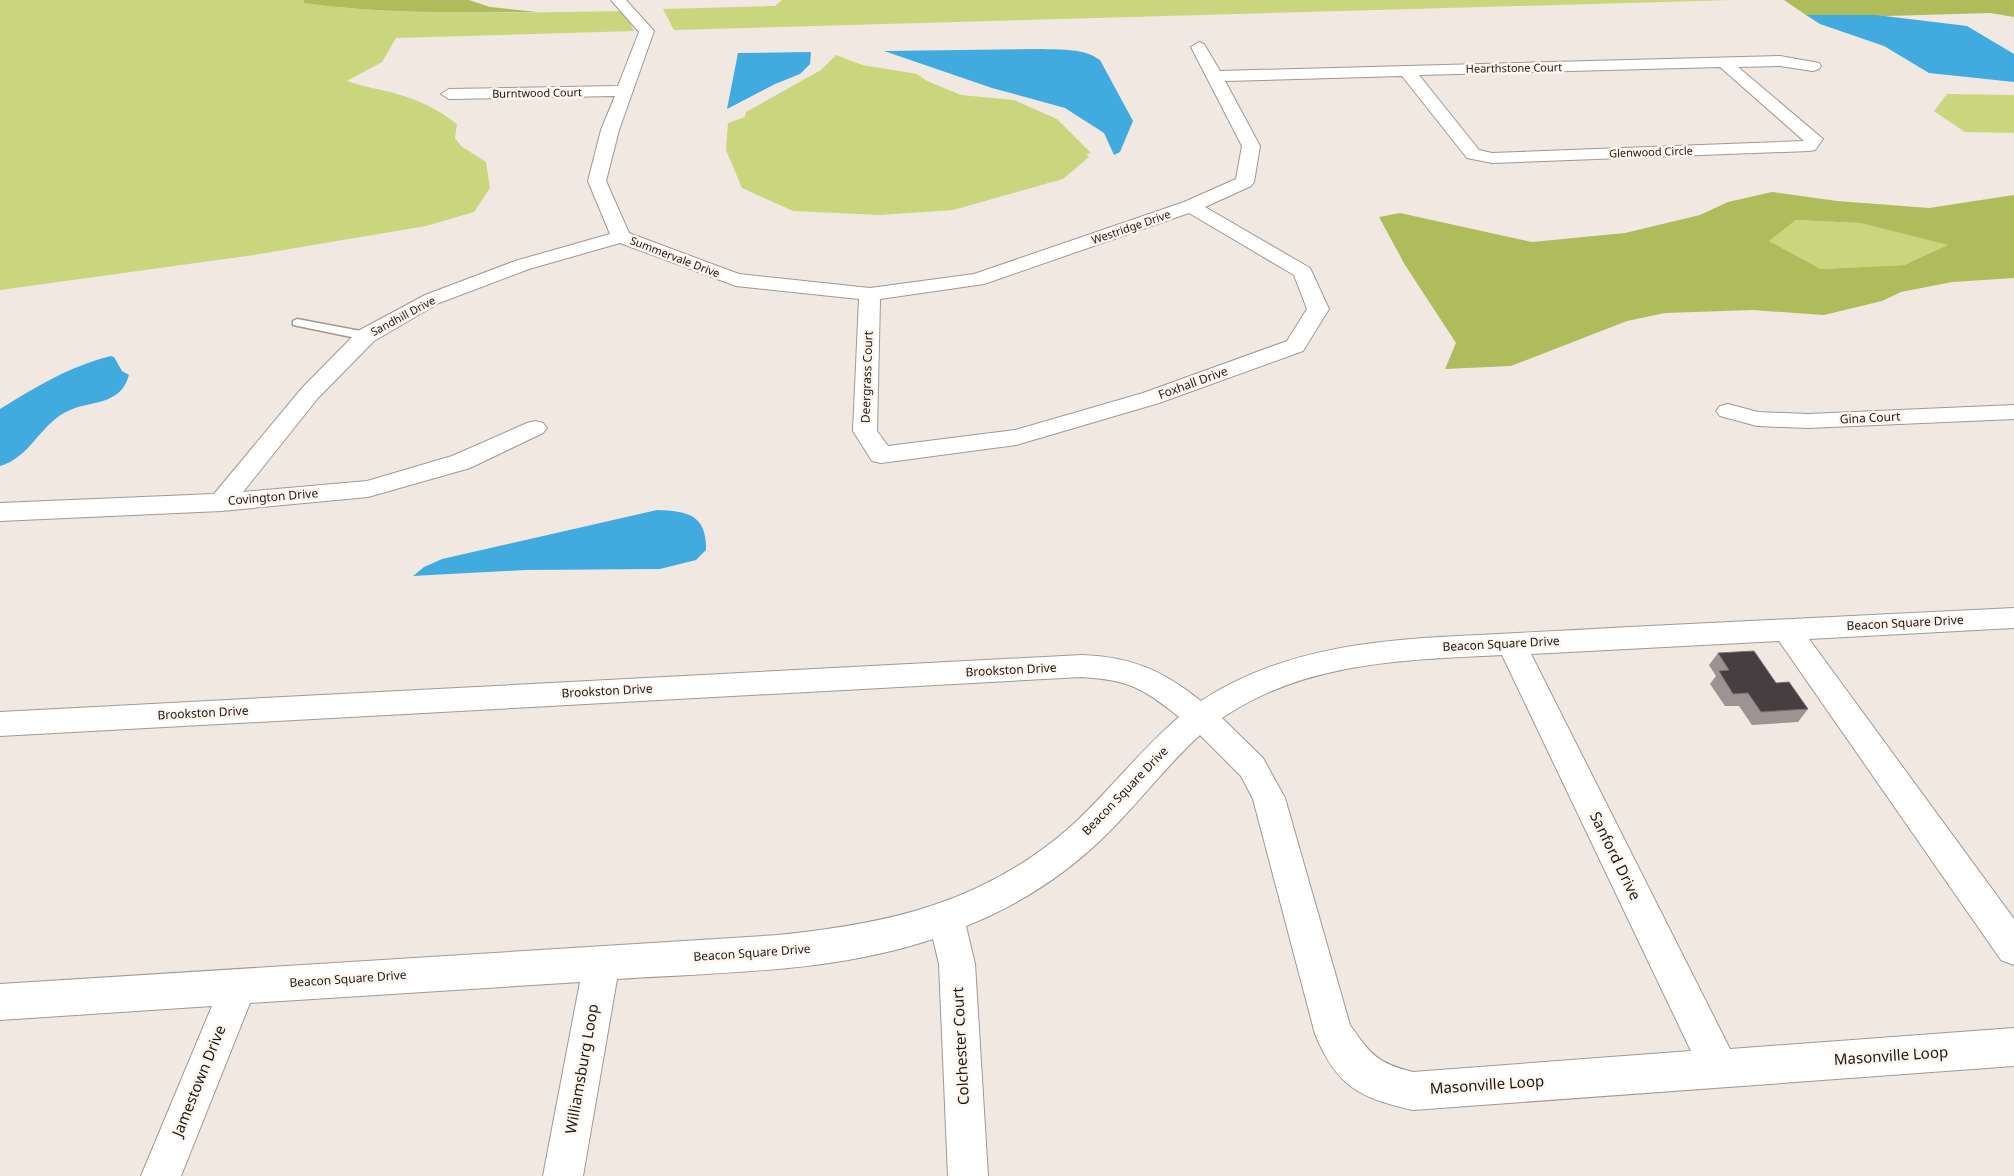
<svg xmlns="http://www.w3.org/2000/svg" width="2014" height="1176" viewBox="0 0 2014 1176" font-family="'Noto Sans',sans-serif">
  <style>
    .green { fill: #c9d67e }
    .forest { fill: #afbc5c; fill-rule: evenodd }
    .water { fill: #41abdf }
    .lines { fill: none; stroke-linecap: round; stroke-linejoin: round }
    .lane-casing { stroke: #a19891; stroke-width: 3 }
    .street-casing { stroke: #a19891; stroke-width: 2 }
    .lane { fill: #fff; fill-rule: evenodd }
    .street { fill: #fff; fill-rule: evenodd }
    .wall { fill: #9c9392 }
    .building { fill: #473e42; stroke: #7a7172 }
    .labels { text-anchor: middle; stroke-width: 5; stroke-linejoin: round; paint-order: stroke }
    .far-street-label { font-size: 11px; fill: #1b1715; stroke: #fff5ee }
    .street-label { font-size: 12px; fill: #1b1715; stroke: #fff5ee }
    .near-street-label { font-size: 15px; fill: #1b1715; stroke: #fff5ee }
  </style>
  <rect width="100%" height="100%" fill="#f1e8e1"/>
  <g class="green">
    <path d="M0,0H304V3C410,18 517,12 624,11L634,31L396,38L382,62L347,81C363,87 381,89 397,94C419,100 439,110 457,124L455,138L461,146L486,162L490,188L474,212L426,226L254,255L0,290Z"/>
    <polygon points="782,0 1732,0 674,30 663,9 775,6"/>
    <polygon points="836,55 862,65 917,74 927,81 961,95 1014,100 1057,119 1091,153 1086,154 1089,157 1063,179 953,210 880,215 793,211 742,188 726,150 728,123 745,117 746,112 821,70"/>
    <polygon points="1947,94 2014,95 2014,133 1965,132 1934,111"/>
    <polygon points="1796,220 1860,223 1949,245 1904,265 1821,269 1769,241"/>
  </g>
  <g class="forest">
    <path d="M304,0H469L490,7L538,12C460,13 382,14 304,3Z"/>
    <polygon points="1784,0 2014,0 2014,17 1990,13 1887,16 1806,15"/>
    <path d="M1772,192L1837,201L1929,208L2014,195V278L1952,282L1901,292L1882,301L1824,315L1752,310L1665,313L1627,321L1511,366L1445,369L1456,343L1405,265L1379,217L1400,213L1532,242L1625,233L1700,215L1728,202ZM1796,220L1860,223L1948,245L1904,265L1821,269L1769,241Z"/>
  </g>
  <g class="water">
    <polygon points="1806,15 1876,15 1967,26 2014,54 2014,82 1929,73 1884,46 1820,24"/>
    <path d="M1042,49C1062,50 1083,48 1100,60L1133,121L1120,152L1114,155L1104,133L1065,108L992,88L884,51Z"/>
    <polygon points="811,52 810,64 800,74 775,84 727,109 738,53"/>
    <path d="M111,356L114,357L122,371L129,375C120,408 88,399 64,413C39,427 29,458 0,466V409C36,387 70,366 111,356Z"/>
    <path d="M657,510C688,511 707,515 706,550L696,560L660,569L526,570L413,576L424,567L442,559Z"/>
  </g>
  <g class="lines">
    <defs>
      <polygon id="lane" points="297,319 366,332 372,336 366,340 293,325 293,321"/>
      <g id="street">
        <path d="M611,0H626L654,31L619,130L606,181L629,233L739,274L870,288L974,274L1184,202L1236,179L1242,146L1191,47L1199,42L1204,44L1220,71L1780,56L1819,63L1821,66L1819,69L1813,71L1780,66L1738,67L1823,139L1815,150L1809,151L1492,163L1467,158L1402,76L1225,81L1260,146L1254,182L1251,186L1205,207L1310,268L1329,309L1303,351L1159,403L1016,445L881,463L872,461L853,431L859,299L736,286L620,243L529,269L439,303L374,341L318,398L243,492L367,481L452,456L527,423L535,421L543,423L547,428L543,433L470,468L368,497L221,511L0,521V503L214,494L302,388L358,331L425,295L515,261L610,234L588,181L601,130L615,96L449,99L441,94L449,89L618,86L639,32ZM1720,67L1804,141L1492,153L1479,150L1419,75ZM1189,213L1294,275L1307,309L1287,341L1143,393L1015,430L888,446L877,431L880,299L984,284Z"/>
        <polygon points="1728,404 1758,412 1808,414 2014,405 2014,419 1808,428 1757,426 1720,416 1716,411 1720,406"/>
        <path d="M2014,608V628L1809,639L2014,919V965L2001,960L1779,641L1531,654L1730,1049L2014,1028V1066L1413,1110C1360,1098 1337,1087 1315,1034L1253,799L1241,776L1200,735C1167,765 1140,801 1108,833C1068,873 1019,905 966,926L975,964L988,1176H948L939,964L933,939C832,973 723,972 617,979L583,1176H543L580,982L250,1003L181,1176H141L212,1006L0,1020V984L778,935C888,924 983,903 1069,828C1108,793 1139,751 1179,717C1143,688 1129,680 1082,677L0,736V712L1082,655C1132,657 1162,670 1201,701C1285,646 1384,639 1480,635C1529,632 1579,630 1629,627C1757,621 1886,614 2014,608ZM1502,655L1691,1051L1413,1072C1377,1063 1371,1055 1350,1025L1285,798L1263,758L1222,718C1306,661 1405,660 1502,655Z"/>
      </g>
    </defs>
    <use href="#lane" class="lane-casing"/>
    <use href="#street" class="street-casing"/>
    <use href="#lane" class="lane"/>
    <use href="#street" class="street"/>
  </g>
  <polygon class="wall" points="1718,653 1776,683 1808,709 1798,722 1752,725 1739,706 1725,706 1710,684 1716,676 1709,665"/>
  <polygon class="building" points="1754,651 1776,683 1789,682 1808,709 1761,712 1748,693 1733,694 1719,671 1729,670 1718,653"/>
  <g class="labels">
    <g class="far-street-label">
      <text transform="translate(1514 68) rotate(-1)" y="4">Hearthstone Court</text>
      <text transform="translate(537 93) rotate(-1)" y="4">Burntwood Court</text>
      <text transform="translate(1651 152) rotate(-2)" y="4">Glenwood Circle</text>
      <text transform="translate(1131 227) rotate(-19)" y="4">Westridge Drive</text>
      <text transform="translate(675 257) rotate(21)" y="4">Summervale Drive</text>
      <text transform="translate(403 316) rotate(-28)" y="4">Sandhill Drive</text>
    </g>
    <g class="street-label">
      <text transform="translate(867 377) rotate(-88)" y="4">Deergrass Court</text>
      <text transform="translate(1193 383) rotate(-20)" y="4">Foxhall Drive</text>
      <text transform="translate(1870 418) rotate(-3)" y="4">Gina Court</text>
      <text transform="translate(273 497) rotate(-5)" y="4">Covington Drive</text>
      <text transform="translate(1905 623) rotate(-3)" y="4">Beacon Square Drive</text>
      <text transform="translate(1501 644) rotate(-3)" y="4">Beacon Square Drive</text>
      <text transform="translate(1011 670) rotate(-3)" y="4">Brookston Drive</text>
      <text transform="translate(607 691) rotate(-3)" y="4">Brookston Drive</text>
      <text transform="translate(203 713) rotate(-3)" y="4">Brookston Drive</text>
      <text transform="translate(1125 791) rotate(-46)" y="4">Beacon Square Drive</text>
      <text transform="translate(752 953) rotate(-4)" y="4">Beacon Square Drive</text>
      <text transform="translate(348 979) rotate(-4)" y="4">Beacon Square Drive</text>
    </g>
    <g class="near-street-label">
      <text transform="translate(1615 856) rotate(64)" y="5">Sanford Drive</text>
      <text transform="translate(961 1046) rotate(-93)" y="5">Colchester Court</text>
      <text transform="translate(1891 1056) rotate(-4)" y="5">Masonville Loop</text>
      <text transform="translate(582 1069) rotate(-80)" y="5">Williamsburg Loop</text>
      <text transform="translate(199 1081) rotate(-68)" y="5">Jamestown Drive</text>
      <text transform="translate(1487 1085) rotate(-4)" y="5">Masonville Loop</text>
    </g>
  </g>
</svg>
